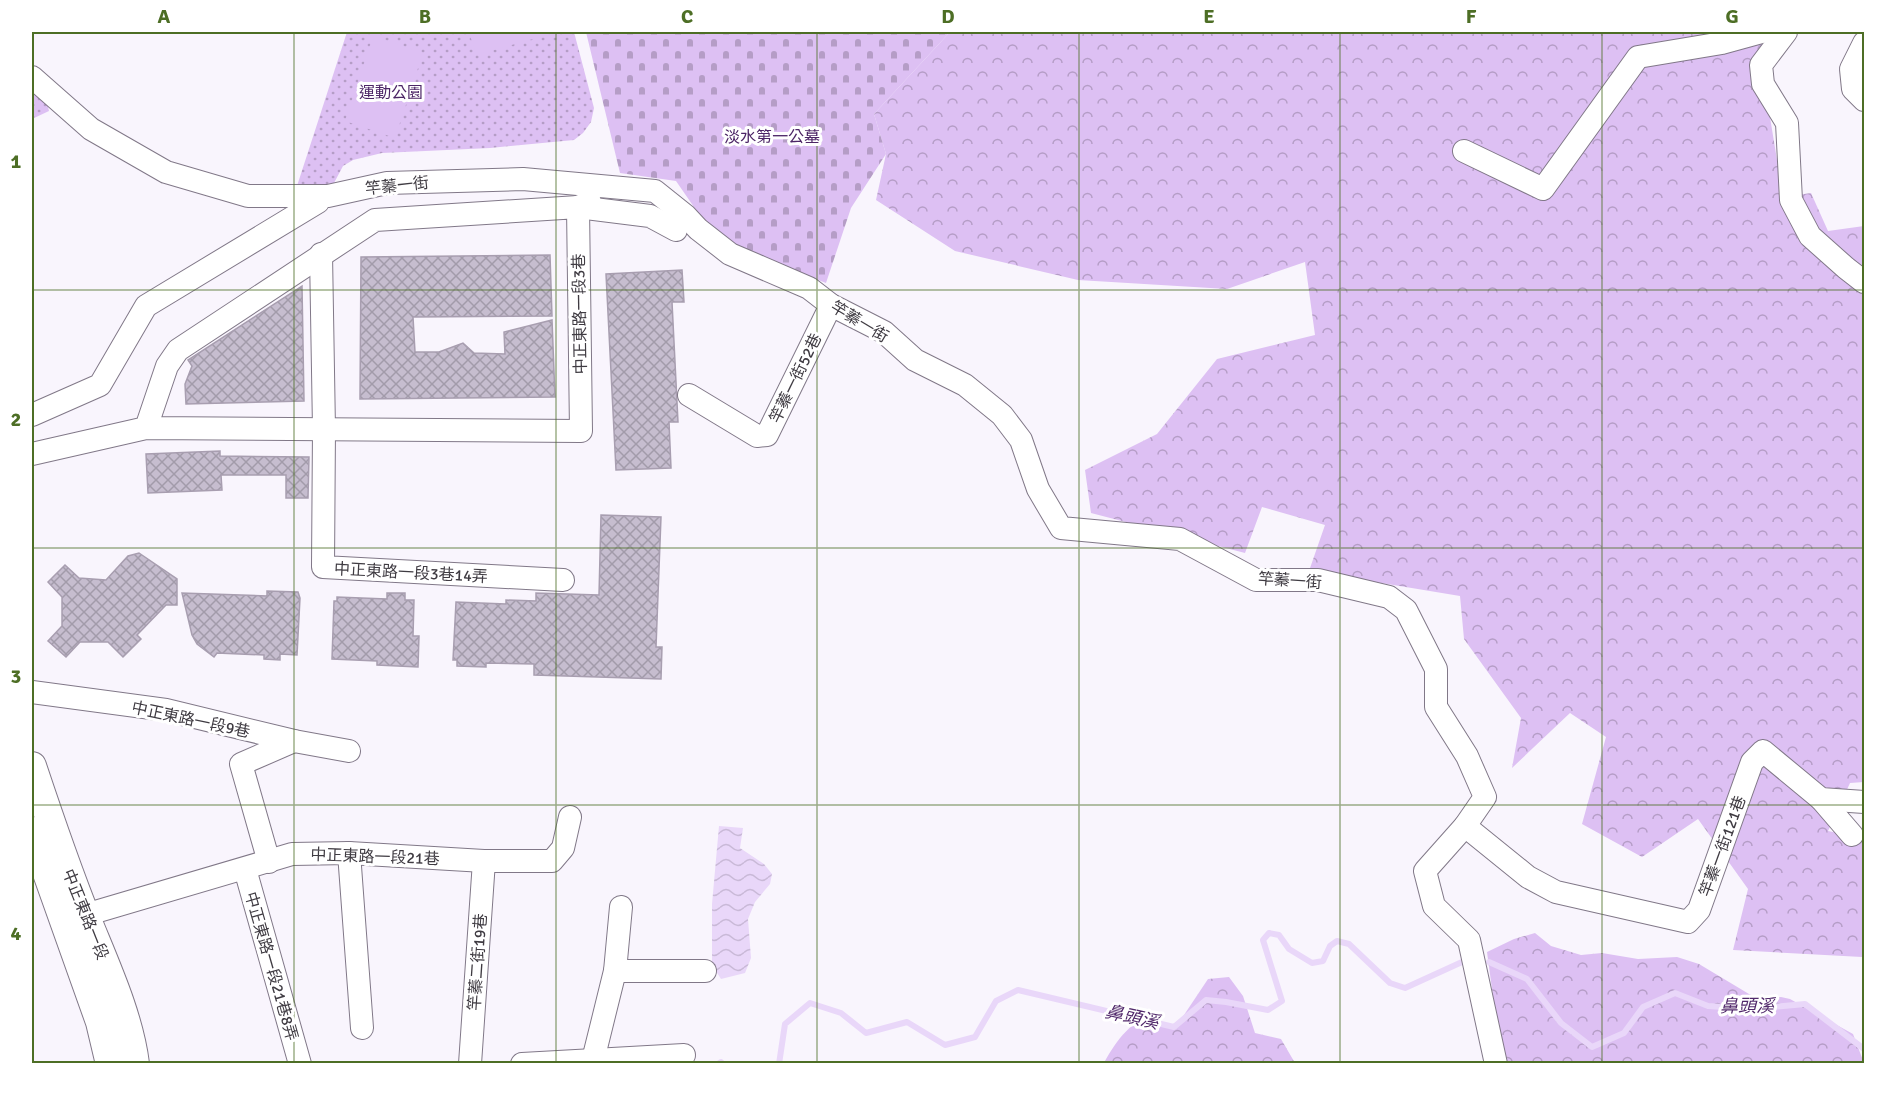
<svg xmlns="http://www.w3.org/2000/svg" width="1896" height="1095" viewBox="0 0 1896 1095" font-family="Signika,'Noto Sans TC',sans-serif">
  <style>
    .forest { fill: url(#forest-crowns) }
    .cemetery { fill: url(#cemetery-stones) }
    .park { fill: url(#park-dots) }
    .garden { fill: #ddc0f3 }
    .water { fill: url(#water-waves) }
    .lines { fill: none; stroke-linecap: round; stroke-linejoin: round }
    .stream { stroke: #e9d7f9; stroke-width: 6 }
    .building { fill: url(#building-cross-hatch); stroke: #a89eb0; stroke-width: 1.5 }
    .minor-casing { stroke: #817888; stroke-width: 24 }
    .major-casing { stroke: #817888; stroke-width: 30 }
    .minor { stroke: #fff; stroke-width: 22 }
    .major { stroke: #fff; stroke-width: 28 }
    .grid { fill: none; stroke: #4d6e25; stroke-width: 1.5; stroke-opacity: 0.55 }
    .labels { text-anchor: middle; stroke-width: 6; stroke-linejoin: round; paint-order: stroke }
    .park-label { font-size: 16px; fill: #4c2566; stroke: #fff }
    .street-label { font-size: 16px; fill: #3f3b42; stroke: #fff }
    .water-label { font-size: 18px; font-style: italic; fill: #51296b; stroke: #fff }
    .neatline { fill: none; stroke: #4d6e25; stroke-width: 2 }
    .grid-label { font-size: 20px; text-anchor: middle; font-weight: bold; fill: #4d6e25 }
  </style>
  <defs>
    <pattern id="forest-crowns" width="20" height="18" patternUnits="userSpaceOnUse" patternTransform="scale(1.5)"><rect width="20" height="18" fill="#ddc0f3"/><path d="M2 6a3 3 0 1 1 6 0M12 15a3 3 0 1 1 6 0" fill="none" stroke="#b59dc6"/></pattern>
    <pattern id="cemetery-stones" width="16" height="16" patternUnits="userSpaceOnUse" patternTransform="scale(1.5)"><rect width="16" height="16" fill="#ddc0f3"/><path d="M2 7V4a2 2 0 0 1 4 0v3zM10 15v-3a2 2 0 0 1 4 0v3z" fill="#b59dc6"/></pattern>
    <pattern id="park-dots" width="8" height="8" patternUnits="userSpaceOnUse" patternTransform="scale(1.5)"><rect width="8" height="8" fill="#ddc0f3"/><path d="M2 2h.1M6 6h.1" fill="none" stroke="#b59dc6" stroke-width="1.8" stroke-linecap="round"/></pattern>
    <pattern id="water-waves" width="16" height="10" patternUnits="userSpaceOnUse" patternTransform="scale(1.5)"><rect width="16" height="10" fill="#e9d7f9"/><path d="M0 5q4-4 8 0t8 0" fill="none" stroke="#c9b9d7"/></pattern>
    <pattern id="building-cross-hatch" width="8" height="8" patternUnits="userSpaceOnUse" patternTransform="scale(1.5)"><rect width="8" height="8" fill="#c6bdcf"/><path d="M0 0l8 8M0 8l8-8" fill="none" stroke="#a29baa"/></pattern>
  </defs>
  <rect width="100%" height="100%" fill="#f9f5fd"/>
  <g class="forest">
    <polygon points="950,32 1790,32 1762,68 1783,197 1811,193 1828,231 1864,226 1864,782 1850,783 1828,831 1864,838 1864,946 1862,957 1733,950 1748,889 1698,819 1642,857 1582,824 1606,737 1570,713 1512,768 1521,718 1464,639 1460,596 1309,571 1325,525 1262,507 1245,553 1091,513 1085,470 1157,434 1217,359 1315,335 1305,262 1227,289 1078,280 955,251 876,200 886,154 874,114"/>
    <polygon points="1535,933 1551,946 1581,955 1602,953 1638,959 1677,957 1699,964 1749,994 1760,998 1781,997 1790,999 1853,1034 1864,1063 1502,1063 1487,952 1514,939"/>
    <path d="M1229,977L1243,996L1255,1033L1281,1039L1295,1063H1104C1113,1046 1135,1011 1158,1020C1164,1022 1169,1027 1174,1030L1208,979Z"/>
  </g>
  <polygon class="cemetery" points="586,32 950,32 874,114 886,154 851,208 826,283 750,254 705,223 676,181 620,173"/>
  <g class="park">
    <polygon points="347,32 574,32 594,108 591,122 583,133 574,140 490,148 382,153 353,160 343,166 334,183 296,189"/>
    <polygon points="32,82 45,95 49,111 32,119"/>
  </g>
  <g class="garden">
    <polygon points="469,32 558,32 476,55"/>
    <polygon points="373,36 423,53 395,138 345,121"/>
  </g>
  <polygon class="water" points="719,826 743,828 740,848 764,864 772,874 770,884 755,902 748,919 751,958 745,973 721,979 712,965 712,904"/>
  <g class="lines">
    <g class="stream">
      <polyline points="1489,962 1527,979 1561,1023 1592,1047 1624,1033 1643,1007 1675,993 1708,1006 1751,1009 1805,1004 1864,1049"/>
      <polyline points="718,1064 721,1062 723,1064"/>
      <polyline points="779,1064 785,1024 810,1003 841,1013 866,1033 907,1022 945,1045 975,1037 996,1001 1018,990 1174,1027 1206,1000 1226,1002 1268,1010 1282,1001 1263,940 1269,933 1279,935 1289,949 1312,963 1323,961 1330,946 1337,941 1349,944 1390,983 1405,988 1462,962"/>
    </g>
  </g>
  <g class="building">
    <polygon points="550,255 552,316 413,317 415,352 439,352 463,343 474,353 505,354 504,332 552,320 555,397 360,399 361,257"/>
    <polygon points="682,270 684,302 672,302 678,422 669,422 671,468 616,470 606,274"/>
    <polygon points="302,286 304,401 186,404 185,384 192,366 188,360"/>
    <polygon points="220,451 220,456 309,457 308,498 286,498 286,475 221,475 222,490 148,493 146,454"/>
    <polygon points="601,515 661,517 656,647 662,647 661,679 534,675 534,664 486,663 486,667 457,666 457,660 453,660 456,602 506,604 506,600 536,601 536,593 599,595"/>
    <polygon points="139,553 177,579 177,605 166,605 137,635 141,639 123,657 108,642 80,642 66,657 48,641 62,626 62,597 48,582 65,565 79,578 106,580 128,556"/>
    <polygon points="267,591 298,592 300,598 297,655 280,654 280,660 264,659 264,655 217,653 214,657 197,644 192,635 182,593 267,596"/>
    <polygon points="387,593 405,593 405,600 414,600 413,636 419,636 418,667 377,665 377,661 332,659 334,601 337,601 337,597 387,599"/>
  </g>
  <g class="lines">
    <defs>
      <g id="minor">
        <polyline points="1786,32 1761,65 1763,84 1787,123 1791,200 1810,236 1846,268 1864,282"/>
        <polyline points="1864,43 1851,69 1853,89 1864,100"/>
        <polyline points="32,77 91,129 166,172 248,196 328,196 387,183 523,179 655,191 685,215 698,229 730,254 809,288 831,305 884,332 915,360 965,385 1002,415 1021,440 1038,489 1061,528 1180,539 1256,580 1318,580 1389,597 1406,610 1436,669 1436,707 1467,756 1485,797 1465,826 1425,871 1434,906 1469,940 1496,1064"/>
        <polyline points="1464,151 1543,189 1638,57 1722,43 1762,32"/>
        <polyline points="590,202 578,207 650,216 676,230"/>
        <polyline points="321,254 324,429 323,567 563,580"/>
        <polyline points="689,395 757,436 767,435 831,305"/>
        <polyline points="32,415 100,385 146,306 318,202"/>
        <polyline points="32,454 146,428 581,431 578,207 375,220 178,350 167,366 146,428"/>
        <polyline points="32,692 166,710 294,741 349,751"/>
        <polyline points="1821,799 1852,835"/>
        <polyline points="1465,826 1528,877 1556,892 1688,922 1699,910 1752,762 1763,751 1821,799 1864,802"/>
        <polyline points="349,853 362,1028"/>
        <polyline points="269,862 241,764 294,741"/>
        <polyline points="245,869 300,1064"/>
        <polyline points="85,915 292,854 349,853 484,861 552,861 563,848 570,817"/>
        <polyline points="615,971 705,971"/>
        <polyline points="593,1060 615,971 621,907"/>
        <polyline points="470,1064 484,861"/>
        <polyline points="522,1064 684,1055"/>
      </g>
      <g id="major">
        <path d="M32,766C49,817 66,867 86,917C104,962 129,1015 135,1064"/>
        <polyline points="32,831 100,1022 110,1064"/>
      </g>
    </defs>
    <use href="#minor" class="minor-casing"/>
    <use href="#major" class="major-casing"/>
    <use href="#minor" class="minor"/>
    <use href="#major" class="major"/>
  </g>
  <path class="grid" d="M294,32V1064M556,32V1064M817,32V1064M1079,32V1064M1340,32V1064M1602,32V1064M32,290H1864M32,548H1864M32,805H1864"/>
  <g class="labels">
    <g class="park-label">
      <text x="391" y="98">運動公園</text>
      <text x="772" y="142">淡水第一公墓</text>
    </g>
    <g class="street-label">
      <text transform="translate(397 185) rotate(-6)" y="6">竿蓁一街</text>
      <text transform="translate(579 314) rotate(-91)" y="6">中正東路一段3巷</text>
      <text transform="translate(860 321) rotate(31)" y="6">竿蓁一街</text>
      <text transform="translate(795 378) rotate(-64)" y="6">竿蓁一街52巷</text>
      <text transform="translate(411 572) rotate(3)" y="6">中正東路一段3巷14弄</text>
      <text transform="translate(1290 580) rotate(4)" y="6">竿蓁一街</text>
      <text transform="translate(191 719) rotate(12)" y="6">中正東路一段9巷</text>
      <text transform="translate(1722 846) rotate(-70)" y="6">竿蓁一街121巷</text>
      <text transform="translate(375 856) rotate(2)" y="6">中正東路一段21巷</text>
      <text transform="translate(86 914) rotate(68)" y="6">中正東路一段</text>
      <text transform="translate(477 962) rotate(-86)" y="6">竿蓁二街19巷</text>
      <text transform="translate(272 966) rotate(74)" y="6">中正東路一段21巷8弄</text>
    </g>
    <g class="water-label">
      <text x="1747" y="1012">鼻頭溪</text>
      <text transform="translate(1132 1017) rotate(13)" y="6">鼻頭溪</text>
    </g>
  </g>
  <rect width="1896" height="1095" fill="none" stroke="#ffffff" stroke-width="66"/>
  <rect x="33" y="33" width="1830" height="1029" class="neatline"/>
  <g class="grid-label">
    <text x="164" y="23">A</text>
    <text x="425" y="23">B</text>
    <text x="687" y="23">C</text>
    <text x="948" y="23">D</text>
    <text x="1209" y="23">E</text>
    <text x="1471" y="23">F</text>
    <text x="1732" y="23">G</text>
    <text x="16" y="168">1</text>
    <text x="16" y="426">2</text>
    <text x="16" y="683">3</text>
    <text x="16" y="940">4</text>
  </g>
</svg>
